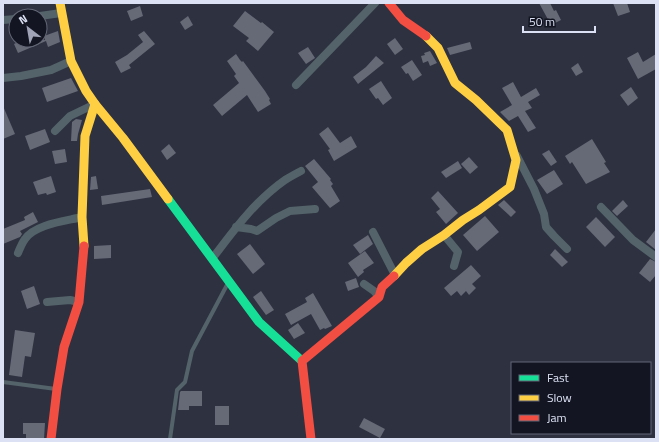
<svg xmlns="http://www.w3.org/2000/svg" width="659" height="442" viewBox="0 0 659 442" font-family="'Titillium Web',sans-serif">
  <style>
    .building { fill: #666976 }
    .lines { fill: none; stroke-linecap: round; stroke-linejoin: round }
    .lane { stroke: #536369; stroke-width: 4 }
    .street { stroke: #536369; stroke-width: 8 }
    .fast { stroke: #16e098; stroke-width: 9 }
    .slow { stroke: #ffcf43; stroke-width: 9 }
    .jam { stroke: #f24e42; stroke-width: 9 }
  </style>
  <rect width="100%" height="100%" fill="#2e3140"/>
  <g class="building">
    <polygon points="539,3 550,3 554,11 556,10 561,20 551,25"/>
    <polygon points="613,3 627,3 630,12 618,16"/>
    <polygon points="140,6 143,16 131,21 127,11"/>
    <polygon points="245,11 261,23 262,22 274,32 258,51 246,41 249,38 233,26"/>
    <polygon points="188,16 193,25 185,30 180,22"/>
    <polygon points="58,31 60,42 48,47 46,41 18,53 14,44 22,40 45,40 44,36"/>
    <polygon points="144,31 155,44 129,65 131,68 121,73 115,62 127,55 143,42 138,35"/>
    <polygon points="395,38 403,49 395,55 387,44"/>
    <polygon points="470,42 472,49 450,55 447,48"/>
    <polygon points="308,47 315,58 306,64 298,53"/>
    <polygon points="430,51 437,63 430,66 428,61 423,63 421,56 425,55 424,53"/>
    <polygon points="638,52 643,62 656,54 656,69 638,79 627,58"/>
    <polygon points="236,54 240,60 242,62 243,61 265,91 270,99 269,100 271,104 258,112 247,95 222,116 213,105 239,83 234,76 236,74 227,61"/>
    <polygon points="376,56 384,63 358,84 353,77 366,67"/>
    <polygon points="412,60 422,75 413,81 408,73 406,74 401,67"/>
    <polygon points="578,63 583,72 576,76 571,68"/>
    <polygon points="71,78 78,91 47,102 42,88"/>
    <polygon points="381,81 392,98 383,105 378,98 376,99 369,89"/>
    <polygon points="513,82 521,97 536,88 540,95 528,102 532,108 525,111 536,128 528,132 518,116 509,121 500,112 512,105 502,88"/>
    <polygon points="631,87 638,98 628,106 620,95"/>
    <polygon points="3,106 15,134 3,139"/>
    <polygon points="76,119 82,120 78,134 77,141 71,141 72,122"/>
    <polygon points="328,127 340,143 351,136 357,147 334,161 328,150 330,149 319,134"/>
    <polygon points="45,129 50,142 30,150 25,136"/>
    <polygon points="592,139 606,162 604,163 610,172 586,184 572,162 570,164 565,156"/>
    <polygon points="169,144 176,153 167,160 161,151"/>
    <polygon points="65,149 67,162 55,164 52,151"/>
    <polygon points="549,150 557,162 551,166 542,154"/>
    <polygon points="469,157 478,167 470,174 461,164"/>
    <polygon points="314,159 331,179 330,180 333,184 331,186 340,201 330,208 312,187 318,182 305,166"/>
    <polygon points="458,161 462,168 446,178 441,172"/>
    <polygon points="554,170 563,184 547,194 537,180"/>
    <polygon points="51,176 56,192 47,195 46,193 38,195 33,182"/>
    <polygon points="96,176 98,189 90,190 91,177"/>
    <polygon points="150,189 152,197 102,205 101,196"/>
    <polygon points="438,191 458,213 446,224 436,212 440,209 431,198"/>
    <polygon points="504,200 516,212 511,217 498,205"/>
    <polygon points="623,200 628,206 617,216 612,211"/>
    <polygon points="33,212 38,222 20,231 22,234 20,237 3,244 3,229 25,220 24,217"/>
    <polygon points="485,216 499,232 477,251 463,235"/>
    <polygon points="596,217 615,237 605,247 586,227"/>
    <polygon points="656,229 656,250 646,242"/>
    <polygon points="368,235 373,244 360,254 353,245"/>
    <polygon points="250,244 265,264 253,274 237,254"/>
    <polygon points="111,245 111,258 94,259 94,246"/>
    <polygon points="555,249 568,262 562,267 550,255"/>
    <polygon points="365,251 374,263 363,270 364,272 358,277 348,263"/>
    <polygon points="650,259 656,262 656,275 650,282 639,273"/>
    <polygon points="471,265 481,276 472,284 476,288 469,295 466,291 461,296 457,291 451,296 444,288"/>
    <polygon points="356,278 359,287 348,291 345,282"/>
    <polygon points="34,286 40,304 27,309 21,291"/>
    <polygon points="261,291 274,310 266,315 253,297"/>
    <polygon points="313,293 332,326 325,329 324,328 320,330 311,314 291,325 285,314 307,302 305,298"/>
    <polygon points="298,323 305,333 294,339 288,330"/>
    <polygon points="15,330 35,333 31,357 25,356 22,377 9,375"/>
    <polygon points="181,391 202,391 202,406 189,406 189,410 178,410 180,392"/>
    <rect x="215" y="406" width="14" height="19"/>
    <polygon points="364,418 385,429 380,438 359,427"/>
    <polygon points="23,423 45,423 44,439 26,439 26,434 23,434"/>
  </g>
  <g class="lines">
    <g class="lane">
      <polyline points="3,382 56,389"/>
      <polyline points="170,439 177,390 185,382 192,351 228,283"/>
    </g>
    <g class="street">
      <polyline points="40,16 61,13"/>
      <polyline points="3,20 16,19"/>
      <polyline points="3,78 21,76 51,70 71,61"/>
      <polyline points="296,85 375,3"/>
      <polyline points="55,131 70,116 95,104"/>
      <polyline points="517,156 534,189 544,214 546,227 554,236 567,249"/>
      <polyline points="601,207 633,240 656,257"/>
      <polyline points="236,227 251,229 257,231 276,218 290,211 315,209"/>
      <polyline points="373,232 395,275"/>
      <polyline points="444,235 458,252 454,266"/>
      <path d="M18,253C20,248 22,243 25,239C35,224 66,221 82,217"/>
      <path d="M212,259C233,231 255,201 285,180C290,177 295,174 301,171"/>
      <polyline points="364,284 374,291 379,297"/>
      <polyline points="47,302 70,300 79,302"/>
    </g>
    <polyline class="fast" points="168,199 259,322 302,361"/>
    <g class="slow">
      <polyline points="60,3 71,61 86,91 95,104 123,138 168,199"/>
      <polyline points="84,246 82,217 85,136 95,104"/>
      <polyline points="394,276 406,263 422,249 444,235 463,220 479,210 510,187 516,160 507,130 476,100 455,83 438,48 426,36"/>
    </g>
    <g class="jam">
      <polyline points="389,3 403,20 426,36"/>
      <polyline points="51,439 57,389 64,347 79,302 84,246"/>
      <polyline points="311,439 302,361 379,297 382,287 394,276"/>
    </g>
  </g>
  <rect width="659" height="442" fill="none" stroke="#dce1f4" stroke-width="8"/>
  <rect x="511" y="362" width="140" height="72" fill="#131622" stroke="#636776"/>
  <rect x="519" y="375" width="20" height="6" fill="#16e098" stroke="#636776"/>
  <text x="547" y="382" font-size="12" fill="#dce1f4">Fast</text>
  <rect x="519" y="395" width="20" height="6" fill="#ffcf43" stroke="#636776"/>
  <text x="547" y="402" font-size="12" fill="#dce1f4">Slow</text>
  <rect x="519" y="415" width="20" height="6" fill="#f24e42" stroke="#636776"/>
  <text x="547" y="422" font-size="12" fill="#dce1f4">Jam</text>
  <g transform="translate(28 28) rotate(329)"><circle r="19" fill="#131622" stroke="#636776"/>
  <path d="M0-3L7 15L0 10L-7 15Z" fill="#9fa3b5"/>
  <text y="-6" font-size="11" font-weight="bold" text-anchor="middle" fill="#dce1f4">N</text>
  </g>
  <path d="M523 26v6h72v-6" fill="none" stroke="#dce1f4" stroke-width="2"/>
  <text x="529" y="26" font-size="12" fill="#dce1f4" stroke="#131622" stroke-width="3" paint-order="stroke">50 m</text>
</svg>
